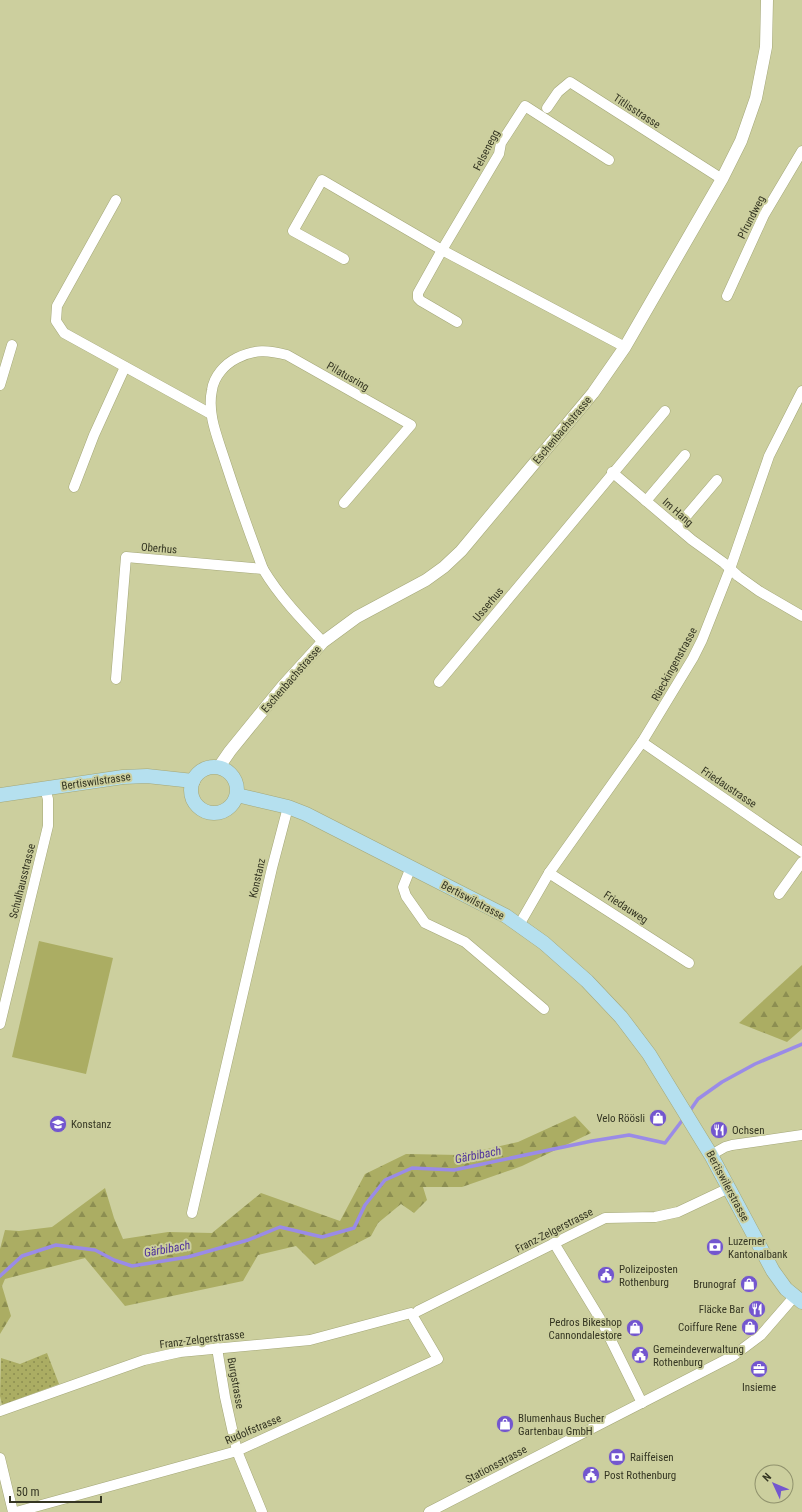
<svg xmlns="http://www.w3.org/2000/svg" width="802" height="1512" viewBox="0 0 802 1512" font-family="'Roboto Condensed',sans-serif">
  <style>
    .grass { fill: #abad63 }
    .forest { fill: url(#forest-firs) }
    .park { fill: url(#park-dots) }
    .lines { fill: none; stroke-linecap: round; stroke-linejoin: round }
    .stream { stroke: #9a8be7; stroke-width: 3.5 }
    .minor-casing { stroke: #a4a778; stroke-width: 11 }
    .tertiary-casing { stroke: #a4a778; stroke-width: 13 }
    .secondary-casing { stroke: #a4a778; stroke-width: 15 }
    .minor { stroke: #fff; stroke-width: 10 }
    .tertiary { stroke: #fff; stroke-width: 12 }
    .secondary { stroke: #b5e0ef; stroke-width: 14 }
    .labels { text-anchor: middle; stroke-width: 4; stroke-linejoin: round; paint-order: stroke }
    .street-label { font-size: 11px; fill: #353623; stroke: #cccf9e }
    .poi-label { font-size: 11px; fill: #353623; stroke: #cccf9e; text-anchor: start }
    .water-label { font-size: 12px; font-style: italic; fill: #50329c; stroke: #cccf9e }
  </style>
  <defs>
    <pattern id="forest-firs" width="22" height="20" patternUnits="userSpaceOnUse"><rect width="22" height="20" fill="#abad63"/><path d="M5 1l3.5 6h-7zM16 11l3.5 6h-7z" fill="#8c8e51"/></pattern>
    <pattern id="park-dots" width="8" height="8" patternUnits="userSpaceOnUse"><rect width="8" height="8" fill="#abad63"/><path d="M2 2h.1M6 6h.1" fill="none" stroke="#8c8e51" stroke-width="1.8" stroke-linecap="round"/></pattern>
  </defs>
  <rect width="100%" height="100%" fill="#cccf9e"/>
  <polygon class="grass" points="39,941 113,958 86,1074 12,1057"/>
  <g class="forest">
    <polygon points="802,965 802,1029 787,1042 739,1023"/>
    <polygon points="575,1116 591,1133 522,1166 462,1187 423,1187 427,1200 414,1213 401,1204 378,1223 371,1236 315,1265 296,1246 258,1255 243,1281 125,1306 85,1258 5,1279 2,1286 11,1316 0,1334 0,1249 5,1230 19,1231 52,1227 105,1188 114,1218 123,1239 168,1232 212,1233 261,1193 340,1221 365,1174 406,1154 461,1155 518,1142"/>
  </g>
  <polygon class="park" points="47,1353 59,1384 2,1405 0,1396 1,1358 20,1364"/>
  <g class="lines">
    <g class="stream">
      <polyline points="689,1112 698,1099 722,1082 755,1064 802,1044"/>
      <polyline points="0,1276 22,1256 56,1245 95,1250 114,1260 132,1266 188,1257 248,1240 280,1227 322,1237 354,1228 365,1205 385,1180 412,1168 454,1170 592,1141 629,1135 665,1143 684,1118"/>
    </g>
    <defs>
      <g id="minor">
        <polyline points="547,108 558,92 570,82 722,179"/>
        <polyline points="116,200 57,306 56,321 64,333 211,414"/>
        <polyline points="344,259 293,231 322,180 442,250 625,347"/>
        <polyline points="727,296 764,215 802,151"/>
        <polyline points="457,322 421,301 418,298 418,293 442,250 499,154 501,143 525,106 609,160"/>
        <polyline points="0,385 12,345"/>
        <polyline points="612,472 692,540 724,563 738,576 759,591 802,616"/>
        <polyline points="74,487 94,435 125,367"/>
        <polyline points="646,501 685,455"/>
        <polyline points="677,527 717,480"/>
        <path d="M323,642C302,620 279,596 263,569C249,532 236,495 224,458C217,436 207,413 212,390C214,376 225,364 237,358C255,349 268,350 287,355L411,425L344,503"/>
        <polyline points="116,679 126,557 263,569"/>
        <polyline points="439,682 665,411"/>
        <polyline points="642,742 802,852"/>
        <polyline points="411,867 403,887 406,896 425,923 465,942 544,1009"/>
        <polyline points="549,873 689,963"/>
        <polyline points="779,894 802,862"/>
        <polyline points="519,925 549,873 642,742 693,658 702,640 730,569 769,456 802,391"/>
        <polyline points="0,1024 48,826 48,799 45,789"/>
        <polyline points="711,1155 725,1147 732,1145 802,1135"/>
        <polyline points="192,1213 272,868 288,807"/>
        <polyline points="554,1243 602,1322 642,1403"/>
        <polyline points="418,1311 605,1218 655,1217 678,1212 729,1188"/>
        <polyline points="217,1348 225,1397 237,1451 262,1512"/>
        <polyline points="0,1411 144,1360 180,1352 310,1340 411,1313 438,1359 237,1451 16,1512"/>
        <polyline points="0,1458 13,1512"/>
        <polyline points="429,1512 733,1356 761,1335 794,1297"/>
      </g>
      <polyline id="tertiary" points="219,767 230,751 283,686 323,642 357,617 426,580 444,567 461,551 593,393 625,347 722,179 741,141 756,98 766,47 767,0"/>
      <g id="secondary">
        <circle cx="214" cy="790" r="23"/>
        <polyline points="0,795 123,777 147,776 193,781"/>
        <polyline points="237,795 288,807 306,814 506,916 544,943 587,981 621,1017 649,1054 711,1155 773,1271 786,1289 802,1302"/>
      </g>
    </defs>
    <use href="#minor" class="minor-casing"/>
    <use href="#tertiary" class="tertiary-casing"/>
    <use href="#secondary" class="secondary-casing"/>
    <use href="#minor" class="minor"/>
    <use href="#tertiary" class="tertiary"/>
    <use href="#secondary" class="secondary"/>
  </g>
  <defs>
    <symbol id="shop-disc" viewBox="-11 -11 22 22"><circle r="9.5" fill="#7356cf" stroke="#cccf9e"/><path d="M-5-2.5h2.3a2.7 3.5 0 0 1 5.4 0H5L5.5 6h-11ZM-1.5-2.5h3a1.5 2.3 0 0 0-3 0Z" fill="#fff"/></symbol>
    <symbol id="school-disc" viewBox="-11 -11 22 22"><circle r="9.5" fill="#7356cf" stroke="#cccf9e"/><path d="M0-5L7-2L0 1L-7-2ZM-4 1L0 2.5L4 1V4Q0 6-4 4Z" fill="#fff"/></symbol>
    <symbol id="restaurant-disc" viewBox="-11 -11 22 22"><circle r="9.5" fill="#7356cf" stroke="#cccf9e"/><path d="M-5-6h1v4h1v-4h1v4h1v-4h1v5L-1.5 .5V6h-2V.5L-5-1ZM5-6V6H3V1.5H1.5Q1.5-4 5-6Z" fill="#fff"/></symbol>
    <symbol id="bank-disc" viewBox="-11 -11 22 22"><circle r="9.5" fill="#7356cf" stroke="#cccf9e"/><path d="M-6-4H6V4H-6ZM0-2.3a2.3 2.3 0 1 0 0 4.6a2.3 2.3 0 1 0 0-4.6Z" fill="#fff"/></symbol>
    <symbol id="civic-disc" viewBox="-11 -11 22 22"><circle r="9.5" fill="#7356cf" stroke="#cccf9e"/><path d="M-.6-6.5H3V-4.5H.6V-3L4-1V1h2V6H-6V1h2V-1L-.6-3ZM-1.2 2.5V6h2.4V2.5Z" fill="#fff"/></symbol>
    <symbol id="office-disc" viewBox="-11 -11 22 22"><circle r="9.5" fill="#7356cf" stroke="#cccf9e"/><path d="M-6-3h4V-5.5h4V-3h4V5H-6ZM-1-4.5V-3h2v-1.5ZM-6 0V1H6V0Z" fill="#fff"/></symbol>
  </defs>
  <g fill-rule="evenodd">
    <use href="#shop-disc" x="648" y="1108" width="20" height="20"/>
    <use href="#school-disc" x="48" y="1114" width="20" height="20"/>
    <use href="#restaurant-disc" x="709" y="1120" width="20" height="20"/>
    <use href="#bank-disc" x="705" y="1237" width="20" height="20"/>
    <use href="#civic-disc" x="596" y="1265" width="20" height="20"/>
    <use href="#shop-disc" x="739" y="1274" width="20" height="20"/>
    <use href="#restaurant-disc" x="747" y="1299" width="20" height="20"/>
    <use href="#shop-disc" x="740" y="1317" width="20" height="20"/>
    <use href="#shop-disc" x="625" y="1318" width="20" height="20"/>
    <use href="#civic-disc" x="630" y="1345" width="20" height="20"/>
    <use href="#office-disc" x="749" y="1359" width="20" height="20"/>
    <use href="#shop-disc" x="495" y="1414" width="20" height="20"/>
    <use href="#bank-disc" x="607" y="1447" width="20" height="20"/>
    <use href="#civic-disc" x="581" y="1465" width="20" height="20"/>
  </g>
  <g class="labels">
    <g class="street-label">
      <text transform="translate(637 111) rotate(33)" y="4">Titlisstrasse</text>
      <text transform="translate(486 150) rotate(-63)" y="4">Felsenegg</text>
      <text transform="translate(751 217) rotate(-63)" y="4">Pfrundweg</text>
      <text transform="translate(348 376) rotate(30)" y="4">Pilatusring</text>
      <text transform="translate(562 430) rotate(-50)" y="4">Eschenbachstrasse</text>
      <text transform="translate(678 512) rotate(41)" y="4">Im Hang</text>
      <text transform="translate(159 548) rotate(5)" y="4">Oberhus</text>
      <text transform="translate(488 604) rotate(-50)" y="4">Usserhus</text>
      <text transform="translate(674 664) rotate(-61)" y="4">Rüeckingenstrasse</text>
      <text transform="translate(291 679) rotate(-49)" y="4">Eschenbachstrasse</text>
      <text transform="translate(96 781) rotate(-8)" y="4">Bertiswilstrasse</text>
      <text transform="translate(729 787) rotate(34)" y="4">Friedaustrasse</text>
      <text transform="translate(257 878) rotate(-77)" y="4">Konstanz</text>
      <text transform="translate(22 881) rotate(-76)" y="4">Schulhausstrasse</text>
      <text transform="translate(473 900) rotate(28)" y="4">Bertiswilstrasse</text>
      <text transform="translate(626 907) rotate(33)" y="4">Friedauweg</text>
      <text transform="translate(728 1186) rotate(62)" y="4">Bertiswilerstrasse</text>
      <text transform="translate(554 1230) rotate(-27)" y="4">Franz-Zelgerstrasse</text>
      <text transform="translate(202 1339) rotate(-7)" y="4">Franz-Zelgerstrasse</text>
      <text transform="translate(236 1383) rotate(80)" y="4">Burgstrasse</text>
      <text transform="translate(253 1429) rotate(-23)" y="4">Rudolfstrasse</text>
      <text transform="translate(496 1464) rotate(-28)" y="4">Stationsstrasse</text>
    </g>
    <g class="poi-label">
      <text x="645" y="1122" text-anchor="end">Velo Röösli</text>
      <text x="71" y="1128">Konstanz</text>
      <text x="732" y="1134">Ochsen</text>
      <text x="728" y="1245">Luzerner<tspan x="728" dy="13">Kantonalbank</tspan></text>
      <text x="619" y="1273">Polizeiposten<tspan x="619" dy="13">Rothenburg</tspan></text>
      <text x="736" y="1288" text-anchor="end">Brunograf</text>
      <text x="744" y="1313" text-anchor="end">Fläcke Bar</text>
      <text x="622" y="1326" text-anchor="end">Pedros Bikeshop<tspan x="622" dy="13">Cannondalestore</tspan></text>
      <text x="737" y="1331" text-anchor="end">Coiffure Rene</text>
      <text x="653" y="1353">Gemeindeverwaltung<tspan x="653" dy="13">Rothenburg</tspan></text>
      <text x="759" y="1391" text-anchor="middle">Insieme</text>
      <text x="518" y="1422">Blumenhaus Bucher<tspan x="518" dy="13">Gartenbau GmbH</tspan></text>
      <text x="630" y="1461">Raiffeisen</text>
      <text x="604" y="1479">Post Rothenburg</text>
    </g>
    <g class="water-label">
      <text transform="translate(478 1155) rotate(-11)" y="4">Gärbibach</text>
      <text transform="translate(167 1249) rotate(-10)" y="4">Gärbibach</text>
    </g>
  </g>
  <g transform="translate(774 1484) rotate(314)"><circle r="19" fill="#cccf9e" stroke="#90926d"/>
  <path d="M0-3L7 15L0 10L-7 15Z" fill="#7356cf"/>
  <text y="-6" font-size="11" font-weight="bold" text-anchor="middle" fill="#353623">N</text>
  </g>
  <path d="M10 1496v6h91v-6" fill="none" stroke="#353623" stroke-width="2"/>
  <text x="16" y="1496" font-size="12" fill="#353623" stroke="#cccf9e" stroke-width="3" paint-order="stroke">50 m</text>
</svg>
